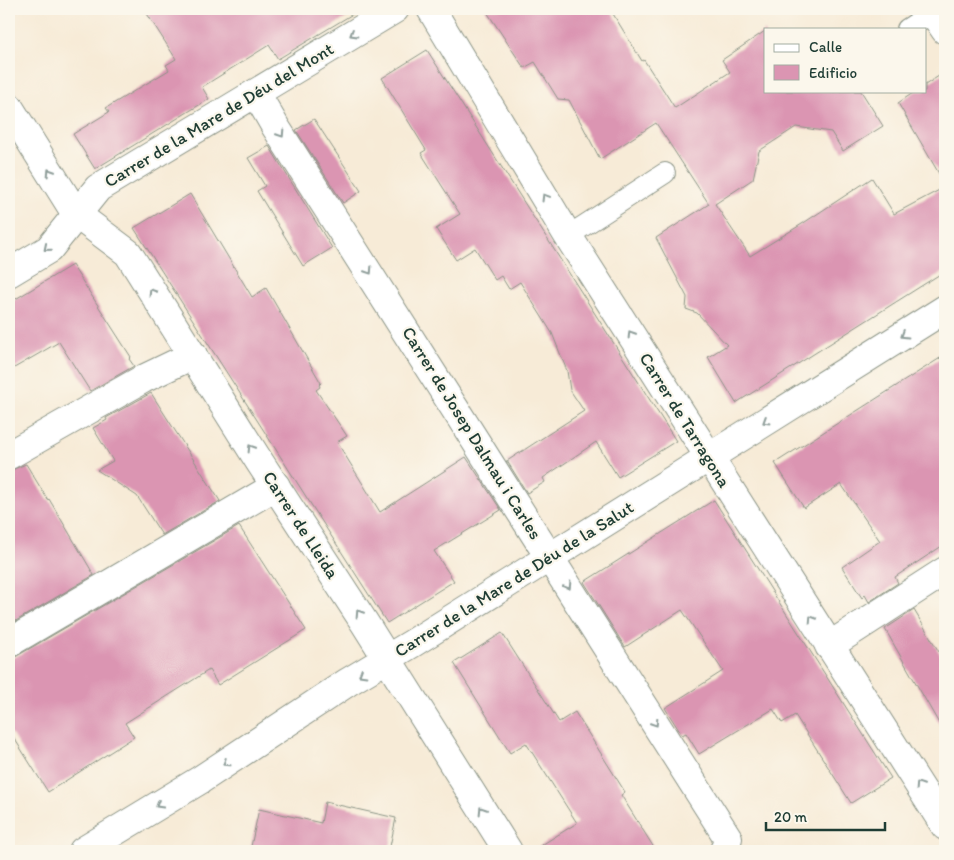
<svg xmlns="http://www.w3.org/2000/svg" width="954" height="860" viewBox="0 0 954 860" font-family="Itim,sans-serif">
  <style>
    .building { fill: #db95b2 }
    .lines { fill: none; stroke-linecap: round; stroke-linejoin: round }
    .lane-casing { stroke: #8b9486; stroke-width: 22 }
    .street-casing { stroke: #8b9486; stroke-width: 30 }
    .lane { stroke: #fff; stroke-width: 20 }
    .street { stroke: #fff; stroke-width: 28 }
    .oneway { stroke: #8f9e9a }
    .labels { text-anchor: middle; stroke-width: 4.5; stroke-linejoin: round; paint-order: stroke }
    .street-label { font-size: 18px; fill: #1f3d34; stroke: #fbf7ec }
  </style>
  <rect width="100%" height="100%" fill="#fbf7ec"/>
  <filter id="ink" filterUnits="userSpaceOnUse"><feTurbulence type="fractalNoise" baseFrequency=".02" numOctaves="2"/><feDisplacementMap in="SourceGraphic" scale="10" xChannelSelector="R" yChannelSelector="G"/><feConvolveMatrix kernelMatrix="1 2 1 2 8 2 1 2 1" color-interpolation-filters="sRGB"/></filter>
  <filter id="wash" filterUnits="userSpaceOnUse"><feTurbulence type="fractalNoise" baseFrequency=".0096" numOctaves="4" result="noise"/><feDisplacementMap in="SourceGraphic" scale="20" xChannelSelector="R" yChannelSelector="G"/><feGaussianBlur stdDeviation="1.12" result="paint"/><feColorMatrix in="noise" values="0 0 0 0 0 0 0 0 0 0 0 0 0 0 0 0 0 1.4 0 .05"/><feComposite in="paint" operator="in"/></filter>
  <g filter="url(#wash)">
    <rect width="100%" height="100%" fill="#f7ebd7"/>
    <g id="blocks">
      <g class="building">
        <polygon points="144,9 361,9 278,59 269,45 202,87 209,99 95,169 73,134 109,112 106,108 169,70 166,65 176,59"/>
        <polygon points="485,9 610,9 642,61 644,60 675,108 730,72 722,60 765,31 765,91 861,91 883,126 843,151 831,132 796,127 759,151 753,179 715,204 750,256 802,224 872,178 894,214 945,187 945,271 736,403 708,357 727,345 697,313 686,309 687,297 656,238 709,204 656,123 600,159 569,100 558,99 535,62 524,68"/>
        <polygon points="427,50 676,441 618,477 596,442 543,478 545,482 527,493 507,461 584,411 570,390 567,371 552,333 520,282 509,289 501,276 495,280 475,248 456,260 436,229 460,214 421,153 426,150 382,78"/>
        <polygon points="945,72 945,184 898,103 916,91 925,91 925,85"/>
        <polygon points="314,119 361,191 343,203 296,130"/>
        <polygon points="269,146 332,248 303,266 257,191 265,186 248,158"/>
        <polygon points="190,194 252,297 266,288 321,383 319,385 320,387 316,390 347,436 337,442 380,512 466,457 501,510 434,551 454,581 387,623 134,228"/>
        <polygon points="72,265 131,357 129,359 134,366 90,391 59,342 9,371 9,303"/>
        <polygon points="945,355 945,544 895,577 898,583 869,602 865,595 862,598 842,567 880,541 841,484 804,508 775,463"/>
        <polygon points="151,393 220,501 162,535 137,496 97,470 113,461 93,428 107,420 106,418"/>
        <polygon points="26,464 48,500 49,499 94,575 9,625 9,471"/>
        <polygon points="714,500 891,778 851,803 795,715 782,723 773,709 699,754 686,733 682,735 665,708 723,671 682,610 625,647 584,582"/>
        <polygon points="239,526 306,630 218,685 209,670 125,723 134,737 48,792 9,730 9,659 17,656"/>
        <polygon points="914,610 945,662 945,734 885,629"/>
        <polygon points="502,633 559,722 575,712 625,792 621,795 656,851 532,851 577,823 526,743 510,753 454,663"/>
        <polygon points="325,802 396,818 389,851 250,851 259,809 321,823"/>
      </g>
    </g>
  </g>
  <g filter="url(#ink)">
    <use href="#blocks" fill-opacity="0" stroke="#8b9486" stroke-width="1"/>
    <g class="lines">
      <defs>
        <g id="lane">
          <polyline points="907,29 933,12"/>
          <polyline points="568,236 665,173"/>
        </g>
        <g id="street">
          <polyline points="431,9 568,236 945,826"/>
          <polyline points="931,9 945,30"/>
          <polyline points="256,93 275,126 728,838 724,851"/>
          <polyline points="9,107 76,214 128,253 259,461 364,622 508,851"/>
          <polyline points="9,273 49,249 98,188 395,9"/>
          <polyline points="9,455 143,379 193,355"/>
          <polyline points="9,643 276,486"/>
          <polyline points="829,646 945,571"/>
          <polyline points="83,851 200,780 348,682 413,643 945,309"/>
        </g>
      </defs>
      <use href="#lane" class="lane-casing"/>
      <use href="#street" class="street-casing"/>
      <use href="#lane" class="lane"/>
      <use href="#street" class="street"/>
    </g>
    <defs><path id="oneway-chevron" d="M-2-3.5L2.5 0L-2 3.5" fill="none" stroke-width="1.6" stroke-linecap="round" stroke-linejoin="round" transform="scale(1.25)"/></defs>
    <g class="oneway">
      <use href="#oneway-chevron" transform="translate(353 34) rotate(149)"/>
      <use href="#oneway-chevron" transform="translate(281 134) rotate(57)"/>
      <use href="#oneway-chevron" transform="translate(50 172) rotate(-122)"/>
      <use href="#oneway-chevron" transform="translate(545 197) rotate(-121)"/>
      <use href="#oneway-chevron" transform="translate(47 248) rotate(140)"/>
      <use href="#oneway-chevron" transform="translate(369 271) rotate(57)"/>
      <use href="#oneway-chevron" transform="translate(152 292) rotate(-122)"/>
      <use href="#oneway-chevron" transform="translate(631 334) rotate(-122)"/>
      <use href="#oneway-chevron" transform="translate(904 335) rotate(148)"/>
      <use href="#oneway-chevron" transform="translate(766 421) rotate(148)"/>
      <use href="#oneway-chevron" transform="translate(251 448) rotate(-122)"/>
      <use href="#oneway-chevron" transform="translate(568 586) rotate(58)"/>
      <use href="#oneway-chevron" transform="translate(359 613) rotate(-123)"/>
      <use href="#oneway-chevron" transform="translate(812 619) rotate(-123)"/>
      <use href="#oneway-chevron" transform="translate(362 674) rotate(149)"/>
      <use href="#oneway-chevron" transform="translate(655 723) rotate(57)"/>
      <use href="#oneway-chevron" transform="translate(226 763) rotate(147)"/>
      <use href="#oneway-chevron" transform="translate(919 785) rotate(-123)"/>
      <use href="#oneway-chevron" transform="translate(159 805) rotate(149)"/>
      <use href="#oneway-chevron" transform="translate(482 810) rotate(-122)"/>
    </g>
  </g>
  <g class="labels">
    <g class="street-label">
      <text transform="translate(219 115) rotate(-31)" y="6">Carrer de la Mare de Déu del Mont</text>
      <text transform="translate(685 420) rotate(58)" y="6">Carrer de Tarragona</text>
      <text transform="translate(472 433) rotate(58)" y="6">Carrer de Josep Dalmau i Carles</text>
      <text transform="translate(301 525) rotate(57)" y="6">Carrer de Lleida</text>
      <text transform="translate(514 579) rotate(-32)" y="6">Carrer de la Mare de Déu de la Salut</text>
    </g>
  </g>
  <rect width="954" height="860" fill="none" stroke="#fbf7ec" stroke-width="30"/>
  <rect x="764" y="28" width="162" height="65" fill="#fbf7ec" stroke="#a3ada2"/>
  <rect x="774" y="44" width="25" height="8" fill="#ffffff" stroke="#a3ada2"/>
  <text x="809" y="52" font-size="15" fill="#1f3d34">Calle</text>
  <rect x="774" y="65" width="25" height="15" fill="#db95b2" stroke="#a3ada2"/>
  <text x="809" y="78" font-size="15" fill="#1f3d34">Edificio</text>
  <path d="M766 822v8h119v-8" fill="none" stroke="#1f3d34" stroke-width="2.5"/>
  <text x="774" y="822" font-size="15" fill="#1f3d34" stroke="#fbf7ec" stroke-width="4" paint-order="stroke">20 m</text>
</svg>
